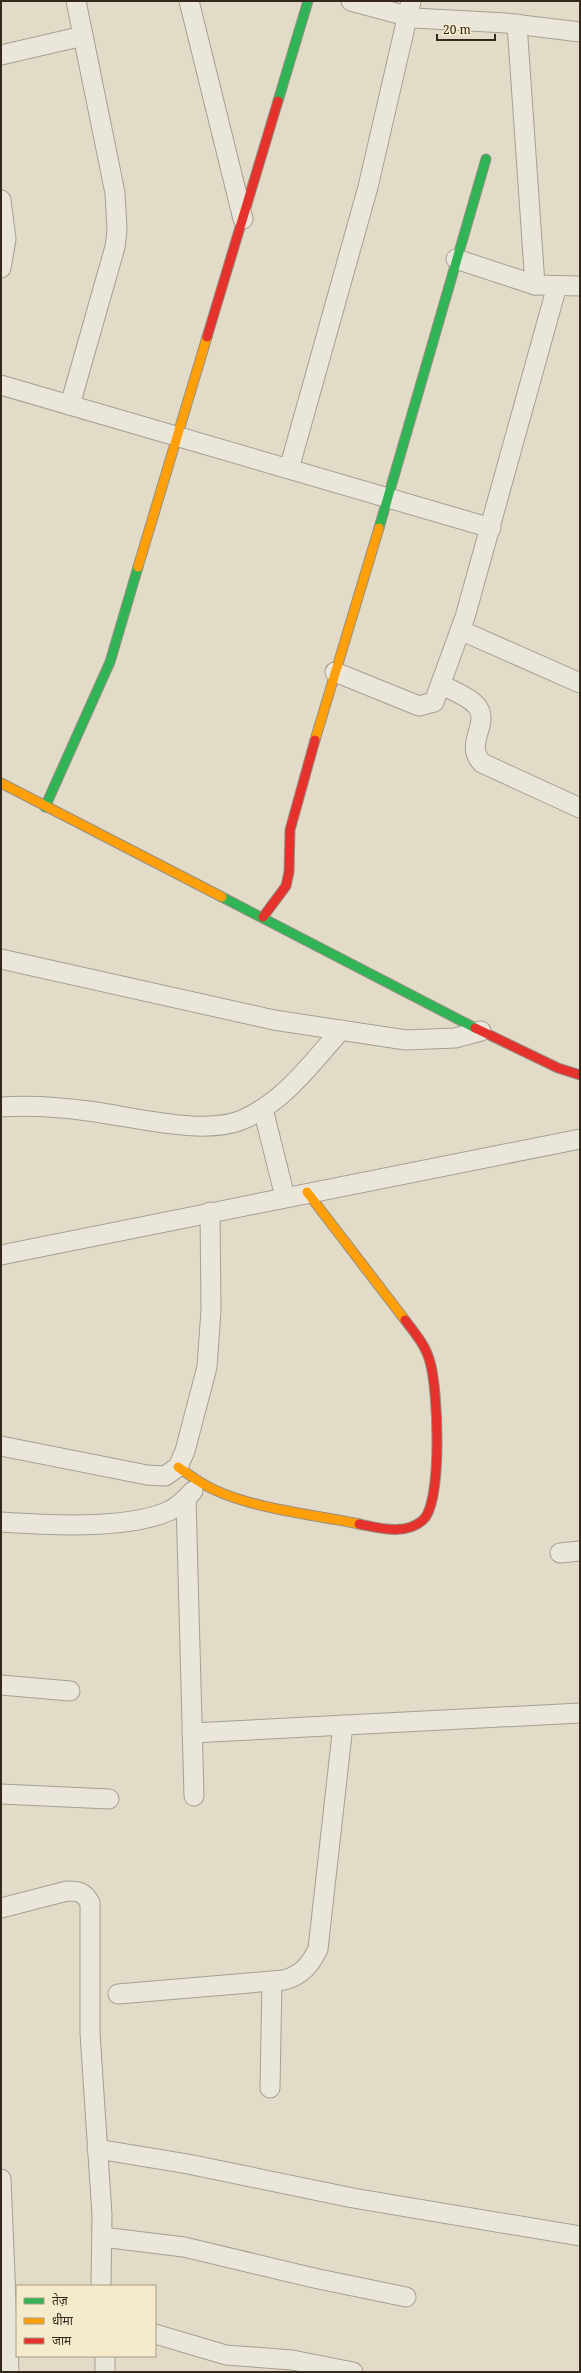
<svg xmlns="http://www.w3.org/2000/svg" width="581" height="2373" viewBox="0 0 581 2373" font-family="'Noto Serif','Noto Sans Devanagari',serif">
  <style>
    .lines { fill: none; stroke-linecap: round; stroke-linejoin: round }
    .street-casing { stroke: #a69f92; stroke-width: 21 }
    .fast-casing { stroke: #968f82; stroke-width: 11 }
    .slow-casing { stroke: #968f82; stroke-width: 11 }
    .jam-casing { stroke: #968f82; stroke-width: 11 }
    .street { stroke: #eae6da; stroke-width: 19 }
    .fast { stroke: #30b455; stroke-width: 9 }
    .slow { stroke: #ff9f0a; stroke-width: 9 }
    .jam { stroke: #e5322d; stroke-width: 9 }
  </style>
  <rect width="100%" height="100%" fill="#e2dbc8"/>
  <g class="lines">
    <defs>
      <g id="street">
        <polyline points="189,1 243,219"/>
        <polyline points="351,1 414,18 506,23 580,32"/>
        <polyline points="517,24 535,285"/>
        <polyline points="1,55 83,36"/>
        <polyline points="1,200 6,239 1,268"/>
        <polyline points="456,259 535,285 580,286"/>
        <polyline points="1,385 491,528"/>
        <polyline points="70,405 115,247 117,230 115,193 76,1"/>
        <polyline points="289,469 368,187 411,1"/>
        <polyline points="460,630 580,683"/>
        <polyline points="335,672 419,706 434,702 465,617 557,286"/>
        <path d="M442,685C453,691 468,696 476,705C492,723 463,743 482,763L580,808"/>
        <polyline points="1,959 274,1020 406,1040 455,1038 481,1031"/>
        <path d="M1,1107C31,1105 59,1107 88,1111C130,1116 206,1137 244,1119C284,1101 312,1063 341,1030"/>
        <polyline points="263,1109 285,1197"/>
        <polyline points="1,1255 580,1139"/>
        <polyline points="1,1446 147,1475 165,1476 178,1467 185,1451 207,1367 211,1310 210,1212"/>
        <polyline points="186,1499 194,1796"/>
        <path d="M1,1522C48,1525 126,1530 169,1511C179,1506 186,1499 193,1491"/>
        <polyline points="560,1553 580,1551"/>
        <polyline points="1,1685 70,1691"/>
        <polyline points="192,1733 580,1713"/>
        <polyline points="1,1794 109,1799"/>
        <path d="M1,1908L67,1891C79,1891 84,1892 90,1903V2033L102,2215L101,2286"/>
        <path d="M118,1994L284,1980C302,1975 310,1965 318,1949L343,1725"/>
        <polyline points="270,2088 272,1981"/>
        <polyline points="97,2149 188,2164 353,2198 580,2236"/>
        <polyline points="1,2179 9,2372"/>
        <polyline points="102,2237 184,2247 314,2278 406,2297"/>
        <polyline points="155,2334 226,2355 292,2360 353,2372"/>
        <polyline points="105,2356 105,2372"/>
      </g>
      <g id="fast">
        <polyline points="278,101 308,1"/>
        <polyline points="379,528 486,159"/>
        <polyline points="45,807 110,662 138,567"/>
        <polyline points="222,897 475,1028"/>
      </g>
      <g id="slow">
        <polyline points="138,567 207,337"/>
        <polyline points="315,740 379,528"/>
        <polyline points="1,783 222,897"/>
        <polyline points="307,1192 405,1320"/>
        <path d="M178,1467C191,1476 202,1485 217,1491C257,1509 316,1515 359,1524"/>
      </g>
      <g id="jam">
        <polyline points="207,337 278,101"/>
        <polyline points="263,917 286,886 289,872 290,830 315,740"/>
        <polyline points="475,1028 558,1068 580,1075"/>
        <path d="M359,1524C380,1528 405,1536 423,1520C443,1502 438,1388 430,1362C426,1346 415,1333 405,1320"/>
      </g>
    </defs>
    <use href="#street" class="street-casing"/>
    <use href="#fast" class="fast-casing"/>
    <use href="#slow" class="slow-casing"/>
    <use href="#jam" class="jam-casing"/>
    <use href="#street" class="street"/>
    <use href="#fast" class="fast"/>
    <use href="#slow" class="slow"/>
    <use href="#jam" class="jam"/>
  </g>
  <rect width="581" height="2373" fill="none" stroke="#34281b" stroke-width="4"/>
  <rect x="16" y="2285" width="140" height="72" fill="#f5eacc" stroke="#a89c85"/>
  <rect x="24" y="2298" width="20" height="6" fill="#30b455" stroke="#a89c85"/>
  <text x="52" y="2305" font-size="12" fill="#34281b">तेज़</text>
  <rect x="24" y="2318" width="20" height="6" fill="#ff9f0a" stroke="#a89c85"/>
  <text x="52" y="2325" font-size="12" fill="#34281b">धीमा</text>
  <rect x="24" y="2338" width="20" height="6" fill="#e5322d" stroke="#a89c85"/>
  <text x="52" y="2345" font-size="12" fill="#34281b">जाम</text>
  <path d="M437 34v6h58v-6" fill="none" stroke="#34281b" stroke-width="2"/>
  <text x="443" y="34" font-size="12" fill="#34281b" stroke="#f5eacc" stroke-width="3" paint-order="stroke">20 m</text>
</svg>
